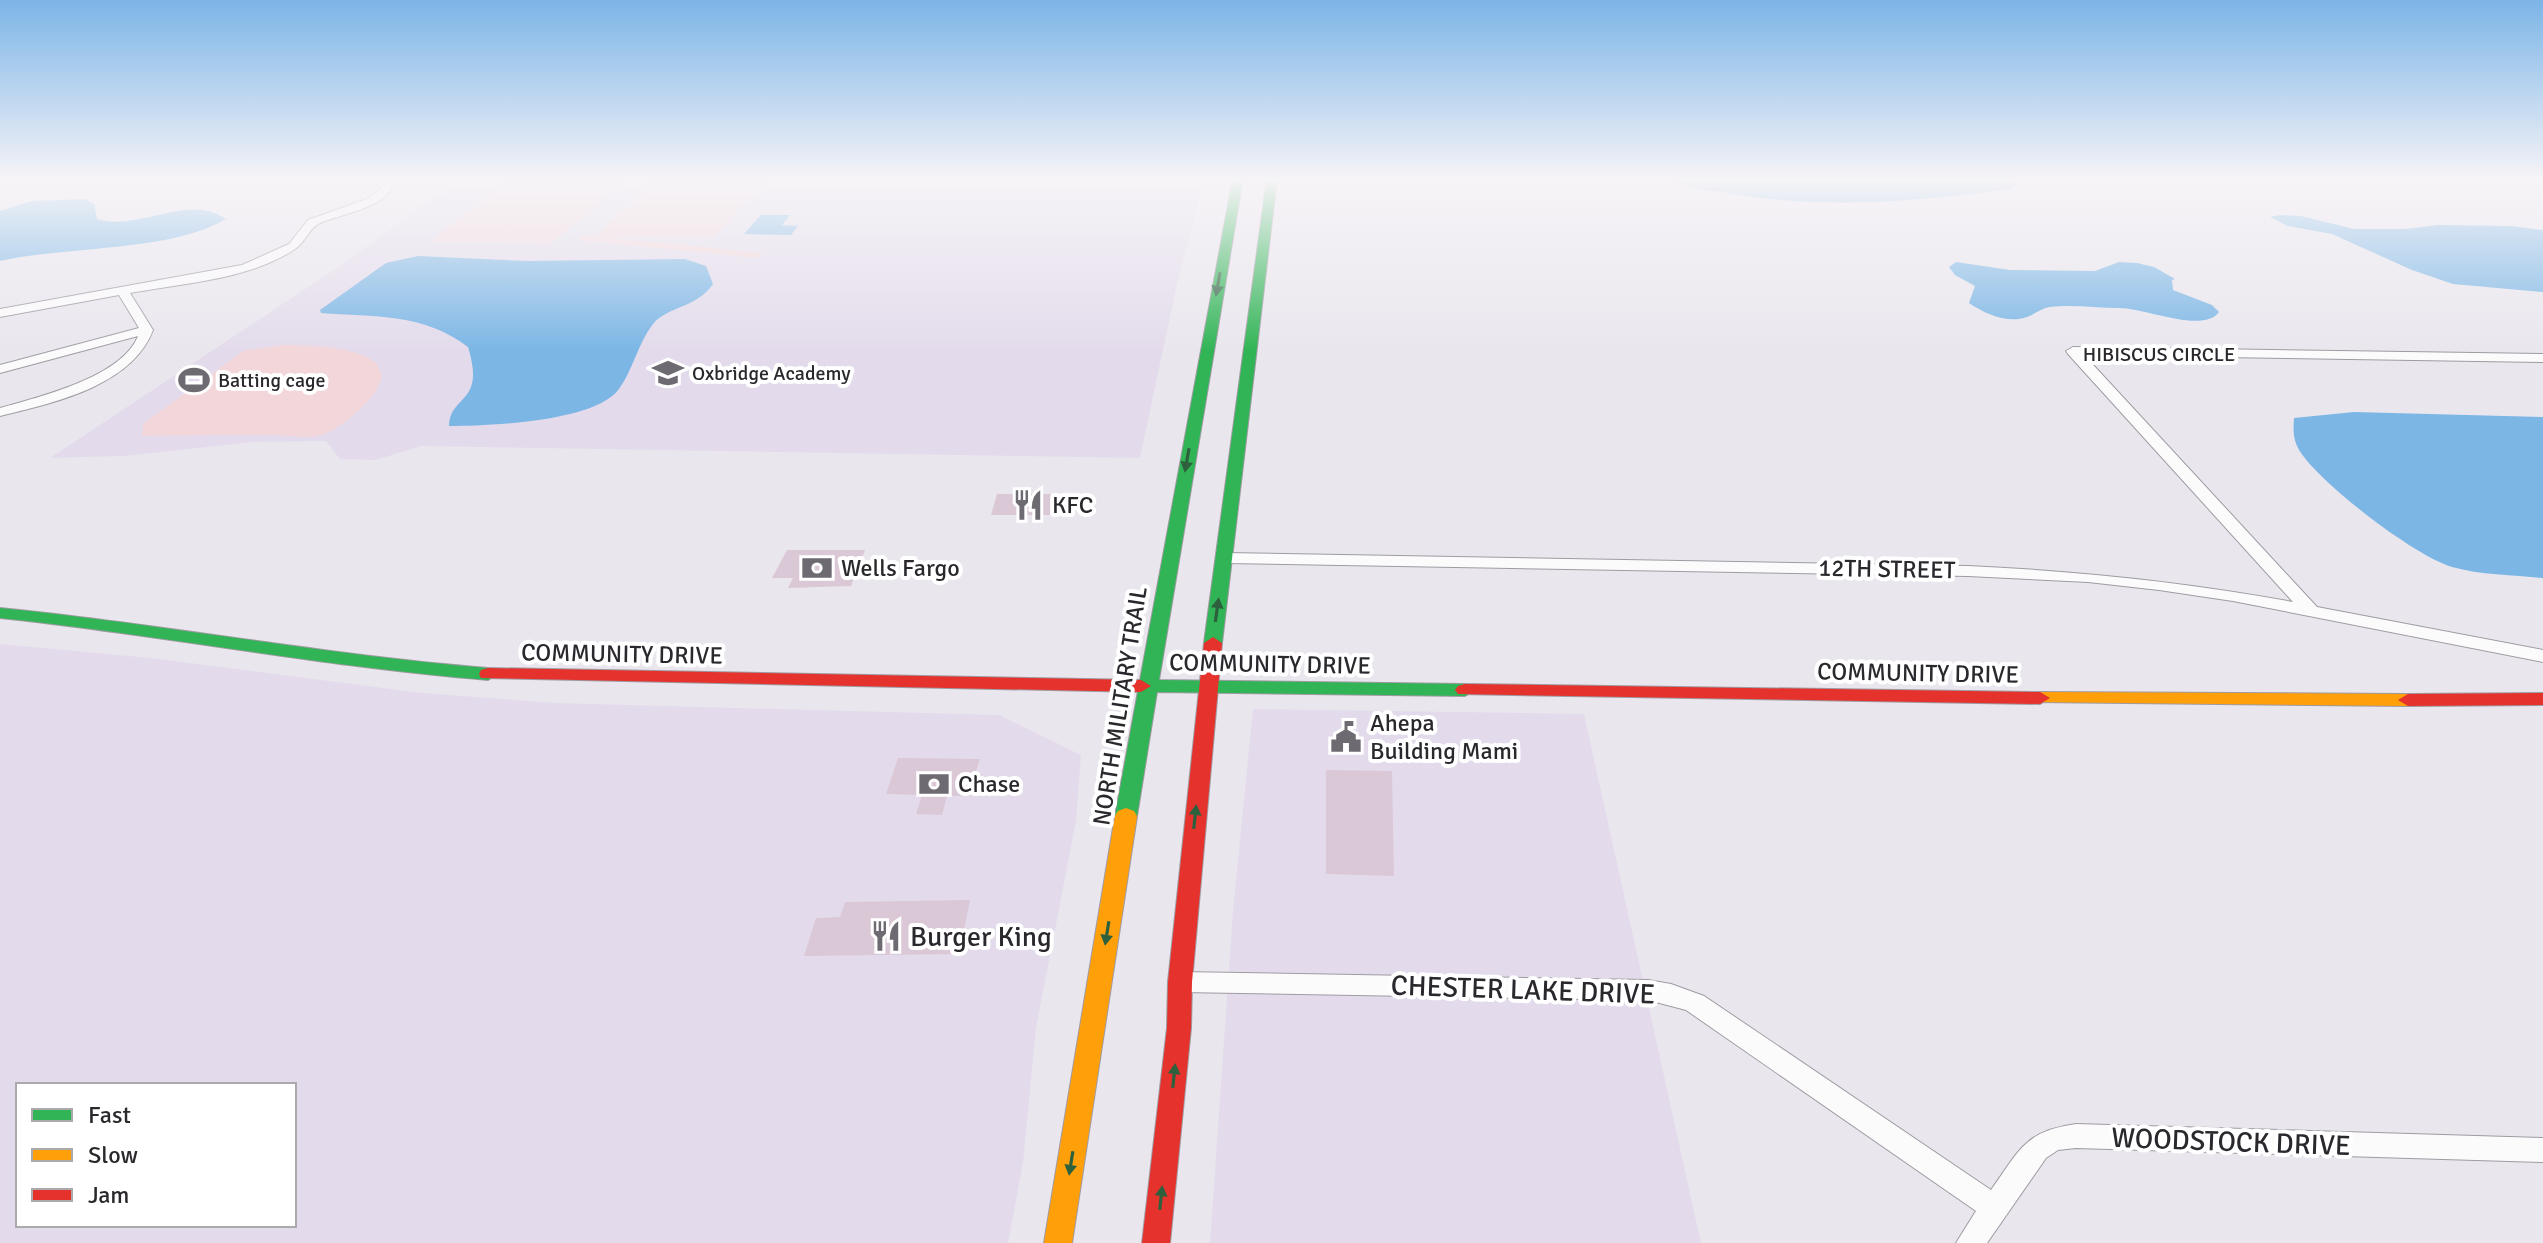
<svg xmlns="http://www.w3.org/2000/svg" width="2543" height="1243" viewBox="0 0 2543 1243" font-family="Signika,sans-serif">
  <style>
    .built { fill: #e3dbeb; fill-rule: evenodd }
    .green { fill: #f2d6da }
    .water { fill: #7bb6e5 }
    .building { fill: #dbc8d6 }
    .lines { fill: none; stroke-linecap: round; stroke-linejoin: round }
    .street-casing { stroke: #9f9ba2; stroke-width: 2 }
    .fast-casing { stroke: #9f9ba2; stroke-width: 2 }
    .slow-casing { stroke: #9f9ba2; stroke-width: 2 }
    .jam-casing { stroke: #9f9ba2; stroke-width: 2 }
    .street { fill: #fcfbfc; fill-rule: evenodd }
    .fast { fill: #30b455; fill-rule: evenodd }
    .slow { fill: #ff9f0a; fill-rule: evenodd }
    .jam { fill: #e5322d; fill-rule: evenodd }
    .oneway { fill: #2d603d }
    .labels { text-anchor: middle; stroke-width: 8; stroke-linejoin: round; paint-order: stroke }
    .far-street-label { font-size: 20px; fill: #2b282d; stroke: #fff }
    .far-poi-label { font-size: 20px; fill: #2b282d; stroke: #fff; text-anchor: start }
    .poi-label { font-size: 24px; fill: #2b282d; stroke: #fff; text-anchor: start }
    .street-label { font-size: 24px; fill: #2b282d; stroke: #fff }
    .near-poi-label { font-size: 28px; fill: #2b282d; stroke: #fff; text-anchor: start }
    .near-street-label { font-size: 28px; fill: #2b282d; stroke: #fff }
  </style>
  <rect width="100%" height="100%" fill="#eae6ee"/>
  <g class="built">
    <polygon points="462,178 1205,178 1176,288 1140,458 422,446 375,460 340,459 326,441 253,442 124,456 50,458 337,268"/>
    <path d="M0,644L151,658L422,693L556,703L999,715L1081,755L1076,821L1036,1028L1023,1163L1008,1243H0ZM18,1085H294V1225H18Z"/>
    <polygon points="1253,709 1584,714 1701,1243 1210,1243 1233,911"/>
  </g>
  <g class="green">
    <polygon points="513,178 625,178 552,243 429,242"/>
    <polygon points="659,178 767,179 714,237 597,236 764,253 757,258 578,240 584,235 596,236 627,207 634,205 632,202"/>
    <path d="M283,345C319,345 424,348 362,407C353,416 334,432 321,435C307,439 287,435 272,435C228,435 185,435 142,436L143,424L243,351Z"/>
  </g>
  <g class="water">
    <path d="M1797,178L2002,179L2020,185L2011,189C1915,202 1818,210 1721,192C1706,189 1687,189 1673,181Z"/>
    <path d="M85,199L94,204L97,219C139,232 187,192 226,219C171,252 65,246 0,261V211L32,201Z"/>
    <polygon points="761,215 790,215 782,225 798,226 791,235 744,234"/>
    <polygon points="2280,215 2301,216 2354,229 2406,229 2438,225 2511,226 2543,230 2543,292 2453,284 2412,270 2332,234 2288,226 2270,217"/>
    <path d="M418,256L527,261L685,259L706,266L713,284C697,308 668,306 653,324C638,343 633,370 619,389C595,422 488,426 449,426C450,394 486,405 468,347C424,313 374,317 321,313L320,310L386,263Z"/>
    <path d="M1956,262L2010,270L2095,271L2119,262L2137,263L2154,267L2175,279L2172,280L2173,290L2212,305L2219,312C2203,334 2146,308 2119,308C2096,308 2072,304 2050,307C2042,308 2035,314 2027,317C2008,324 1985,314 1969,303L1975,286L1955,275L1949,267Z"/>
    <path d="M2354,412L2543,417V578C2514,575 2480,575 2452,567C2413,555 2324,486 2301,453C2293,441 2293,432 2294,418Z"/>
  </g>
  <g class="building">
    <polygon points="997,494 1065,494 1060,515 991,515"/>
    <polygon points="787,550 865,550 851,586 788,588 793,578 772,578"/>
    <polygon points="898,758 980,759 975,774 982,774 977,796 947,796 942,815 916,814 922,795 886,794"/>
    <polygon points="1326,770 1392,771 1394,876 1326,874"/>
    <polygon points="970,900 959,954 804,956 816,918 840,917 845,902"/>
  </g>
  <g class="lines">
    <defs>
      <g id="street">
        <path d="M373,178H384L392,185C390,206 338,215 320,223C309,228 305,243 295,249C249,280 183,283 130,293L153,330C132,386 53,403 0,416V408C39,397 122,377 138,336L0,373V365L139,328L119,295L0,317V309L242,265L289,244L308,220L367,199L382,188Z"/>
        <path d="M2073,347L2543,354V362L2084,355L2317,607L2543,650V662L2233,601L2159,590L2088,582L1968,576L1225,563L1217,558L1225,553L1968,566C2078,571 2185,582 2293,602L2068,354L2066,351Z"/>
        <path d="M1180,972L1648,980L1671,984L1704,996L1991,1190C2019,1151 2024,1131 2076,1124L2543,1138V1162L2076,1148L2058,1150L2046,1158L1987,1243H1956L1976,1211L1686,1010L1648,1000L1180,992L1171,989L1168,982L1171,975Z"/>
      </g>
      <g id="fast">
        <polygon points="1233,178 1243,178 1159,680 1465,684 1475,690 1465,696 1157,692 1137,816 1134,821 1118,821 1115,816 1138,691 1131,686 1140,680"/>
        <polygon points="1267,178 1277,178 1222,643 1213,649 1204,643"/>
        <path d="M0,608C163,624 324,655 488,668L497,674L488,680C324,667 163,635 0,618Z"/>
      </g>
      <g id="slow">
        <polygon points="2040,692 2408,694 2418,700 2408,706 2033,702 2030,698 2033,694"/>
        <polygon points="1126,808 1134,811 1137,816 1072,1243 1044,1243 1115,816 1118,811"/>
      </g>
      <g id="jam">
        <polygon points="1213,637 1222,643 1192,982 1191,1028 1170,1243 1142,1243 1167,1028 1168,982 1204,643"/>
        <polygon points="488,668 1141,680 1151,686 1141,692 481,678 479,674 481,670"/>
        <polygon points="1465,684 2040,692 2050,698 2040,704 1458,694 1455,690 1458,686"/>
        <polygon points="2543,693 2543,705 2408,706 2398,700 2408,694"/>
      </g>
    </defs>
    <use href="#street" class="street-casing"/>
    <use href="#fast" class="fast-casing"/>
    <use href="#slow" class="slow-casing"/>
    <use href="#jam" class="jam-casing"/>
    <use href="#street" class="street"/>
    <use href="#fast" class="fast"/>
    <use href="#slow" class="slow"/>
    <use href="#jam" class="jam"/>
  </g>
  <defs><path id="oneway-solid" d="M-6-.8H1V-3.2L6.5 0L1 3.2V.8H-6Z" transform="scale(2)"/></defs>
  <g class="oneway">
    <use href="#oneway-solid" transform="translate(1218 284) rotate(100)"/>
    <use href="#oneway-solid" transform="translate(1187 460) rotate(100)"/>
    <use href="#oneway-solid" transform="translate(1217 610) rotate(-82)"/>
    <use href="#oneway-solid" transform="translate(1195 817) rotate(-84)"/>
    <use href="#oneway-solid" transform="translate(1107 933) rotate(99)"/>
    <use href="#oneway-solid" transform="translate(1174 1076) rotate(-84)"/>
    <use href="#oneway-solid" transform="translate(1071 1163) rotate(99)"/>
    <use href="#oneway-solid" transform="translate(1161 1198) rotate(-84)"/>
  </g>
  <linearGradient id="sky" x2="0" y2="1"><stop stop-color="#7cb5e7"/><stop offset="0.51" stop-color="#f6f4f7"/><stop offset="1" stop-color="#f6f4f7" stop-opacity="0"/></linearGradient>
  <rect width="2543" height="352" fill="url(#sky)"/>
  <defs>
    <symbol id="school-bare" viewBox="-9 -9 18 18"><path d="M0-5L7-2L0 1L-7-2ZM-4 1L0 2.5L4 1V4Q0 6-4 4Z" fill="#6e6a71" stroke="#fff" stroke-width="2.5" paint-order="stroke"/></symbol>
    <symbol id="stadium-bare" viewBox="-9 -9 18 18"><path d="M0-5a6.5 5 0 1 0 0 10a6.5 5 0 1 0 0-10ZM-3.5-1.8h7v3.6h-7Z" fill="#6e6a71" stroke="#fff" stroke-width="2.5" paint-order="stroke"/></symbol>
    <symbol id="restaurant-bare" viewBox="-9 -9 18 18"><path d="M-5-6h1v4h1v-4h1v4h1v-4h1v5L-1.5 .5V6h-2V.5L-5-1ZM5-6V6H3V1.5H1.5Q1.5-4 5-6Z" fill="#6e6a71" stroke="#fff" stroke-width="2.5" paint-order="stroke"/></symbol>
    <symbol id="bank-bare" viewBox="-9 -9 18 18"><path d="M-6-4H6V4H-6ZM0-2.3a2.3 2.3 0 1 0 0 4.6a2.3 2.3 0 1 0 0-4.6Z" fill="#6e6a71" stroke="#fff" stroke-width="2.5" paint-order="stroke"/></symbol>
    <symbol id="civic-bare" viewBox="-9 -9 18 18"><path d="M-.6-6.5H3V-4.5H.6V-3L4-1V1h2V6H-6V1h2V-1L-.6-3ZM-1.2 2.5V6h2.4V2.5Z" fill="#6e6a71" stroke="#fff" stroke-width="2.5" paint-order="stroke"/></symbol>
  </defs>
  <g fill-rule="evenodd">
    <use href="#school-bare" x="646" y="351" width="44" height="44"/>
    <use href="#stadium-bare" x="172" y="358" width="44" height="44"/>
    <use href="#restaurant-bare" x="1006" y="483" width="44" height="44"/>
    <use href="#bank-bare" x="795" y="546" width="44" height="44"/>
    <use href="#civic-bare" x="1324" y="715" width="44" height="44"/>
    <use href="#bank-bare" x="912" y="762" width="44" height="44"/>
    <use href="#restaurant-bare" x="864" y="914" width="44" height="44"/>
  </g>
  <g class="labels">
    <g class="far-street-label">
      <text x="2159" y="361">HIBISCUS CIRCLE</text>
    </g>
    <g class="far-poi-label">
      <text x="692" y="380">Oxbridge Academy</text>
      <text x="218" y="387">Batting cage</text>
    </g>
    <g class="poi-label">
      <text x="1052" y="513">KFC</text>
      <text x="841" y="576">Wells Fargo</text>
      <text x="1370" y="731">Ahepa<tspan x="1370" dy="28">Building Mami</tspan></text>
      <text x="958" y="792">Chase</text>
    </g>
    <g class="street-label">
      <text transform="translate(1887 569) rotate(1)" y="8">12TH STREET</text>
      <text transform="translate(622 654) rotate(1)" y="8">COMMUNITY DRIVE</text>
      <text transform="translate(1270 664) rotate(1)" y="8">COMMUNITY DRIVE</text>
      <text transform="translate(1918 673) rotate(1)" y="8">COMMUNITY DRIVE</text>
      <text transform="translate(1120 706) rotate(-81)" y="8">NORTH MILITARY TRAIL</text>
    </g>
    <g class="near-poi-label">
      <text x="910" y="946">Burger King</text>
    </g>
    <g class="near-street-label">
      <text transform="translate(1523 989) rotate(2)" y="10">CHESTER LAKE DRIVE</text>
      <text transform="translate(2231 1141) rotate(2)" y="10">WOODSTOCK DRIVE</text>
    </g>
  </g>
  <rect x="16" y="1083" width="280" height="144" fill="#ffffff" stroke="#aaa9ab" stroke-width="2"/>
  <rect x="32" y="1109" width="40" height="12" fill="#30b455" stroke="#aaa9ab" stroke-width="2"/>
  <text x="88" y="1123" font-size="24" fill="#2b282d">Fast</text>
  <rect x="32" y="1149" width="40" height="12" fill="#ff9f0a" stroke="#aaa9ab" stroke-width="2"/>
  <text x="88" y="1163" font-size="24" fill="#2b282d">Slow</text>
  <rect x="32" y="1189" width="40" height="12" fill="#e5322d" stroke="#aaa9ab" stroke-width="2"/>
  <text x="88" y="1203" font-size="24" fill="#2b282d">Jam</text>
</svg>
